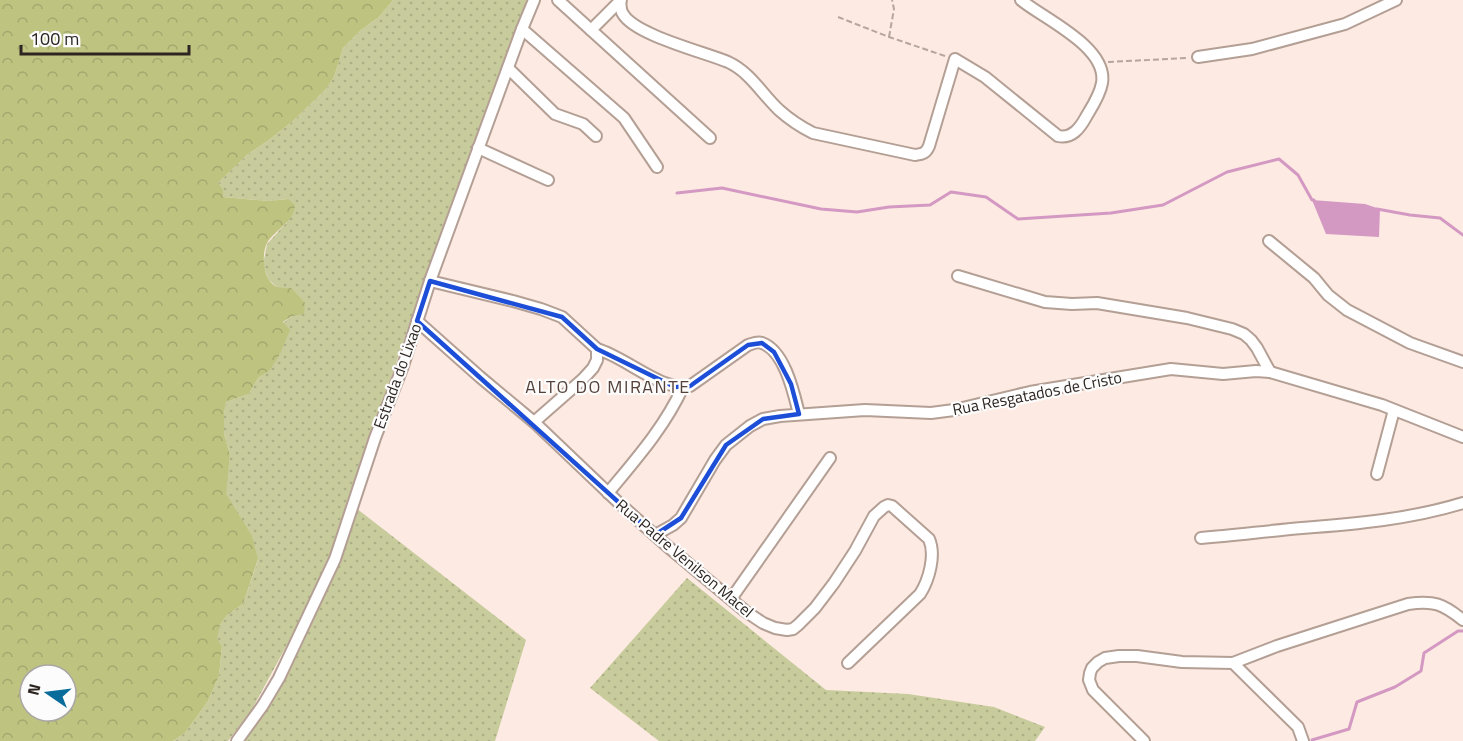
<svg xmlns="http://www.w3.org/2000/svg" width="1463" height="741" viewBox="0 0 1463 741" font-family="'Titillium Web',sans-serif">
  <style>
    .grass { fill: url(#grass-dots) }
    .forest { fill: url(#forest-crowns); fill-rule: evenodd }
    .water { fill: #d499c3 }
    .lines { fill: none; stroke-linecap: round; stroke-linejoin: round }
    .stream { stroke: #d499c3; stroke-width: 3 }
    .street-casing { stroke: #b49f95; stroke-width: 14 }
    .path { stroke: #b5a59f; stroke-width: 2; stroke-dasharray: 6 3; stroke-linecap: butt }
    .street { stroke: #fff; stroke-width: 10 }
    .marked { fill: none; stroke: #1d4ed8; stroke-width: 4.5; stroke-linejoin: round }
    .labels { text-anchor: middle; stroke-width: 4.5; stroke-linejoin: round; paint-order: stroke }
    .street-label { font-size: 16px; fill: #2d2521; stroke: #fcfcfc }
    .neighbourhood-label { font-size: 18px; letter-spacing: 1.5px; fill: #55423a; stroke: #fcfcfc }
  </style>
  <defs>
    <pattern id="grass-dots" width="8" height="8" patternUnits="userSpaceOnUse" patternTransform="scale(1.5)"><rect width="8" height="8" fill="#c8cc9c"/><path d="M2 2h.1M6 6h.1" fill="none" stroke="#acaf86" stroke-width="1.8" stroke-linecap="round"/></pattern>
    <pattern id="forest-crowns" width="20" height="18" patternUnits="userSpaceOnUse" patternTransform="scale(1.5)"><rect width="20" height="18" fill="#bec380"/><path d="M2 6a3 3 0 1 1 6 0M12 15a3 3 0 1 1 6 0" fill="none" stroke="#a4a76e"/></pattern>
  </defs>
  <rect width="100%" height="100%" fill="#fdeae2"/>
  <g class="grass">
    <polygon points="393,0 529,0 410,322 332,553 300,621 251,711 228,741 173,741 185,733 208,701 219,676 222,646 216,639 220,625 227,615 243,604 258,560 225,494 230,455 224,434 224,414 226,402 249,394 258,378 270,369 283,323 292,316 277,287 269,280 263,265 267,244 287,222 288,199 268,201 223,197 218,183 248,154 269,140 293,121 326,89 334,77 343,48 361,30 379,17"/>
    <polygon points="356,508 526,640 495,741 243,741 268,707 281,685"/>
    <polygon points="687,578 826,690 908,694 994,707 1045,727 1035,741 659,741 590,688"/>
  </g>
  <path class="forest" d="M0,0H393L379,17L361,30L343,48L334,77L326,89L293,121L269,140L248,154L218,183L223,190V197L268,201L288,199L295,205C294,222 275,230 267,243C261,255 263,281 277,287C281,288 288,288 291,288L305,303L304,314L292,316L283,322L290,330L280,354L270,370L258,378L249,394L226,402L224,414V434L230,455L226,494L252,536L258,559L243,604L227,615L220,625L217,639L222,646L219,676L208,701L185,733L173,741H0ZM30,675H66V711H30Z"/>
  <polygon class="water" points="1312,200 1365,204 1380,209 1379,237 1326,234"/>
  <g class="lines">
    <g class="stream">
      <polyline points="677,193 722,188 821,209 857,212 889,207 930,205 951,192 986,197 1018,219 1111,213 1163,205 1227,172 1279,159 1298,175 1312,200 1314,200"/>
      <polyline points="1377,209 1410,215 1440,218 1463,235"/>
      <polyline points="1312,740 1349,729 1357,702 1395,687 1421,671 1424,653 1458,631 1463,631"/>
    </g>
    <defs>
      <g id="street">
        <polyline points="558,0 710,138"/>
        <path d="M620,1C621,6 620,10 623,14C635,35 704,52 728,62C750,72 762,94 779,110C789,119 801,127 813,133L915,155C923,154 926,153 929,146L955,59L985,77L1058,136C1072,139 1080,128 1086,117C1092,107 1100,95 1102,83C1108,47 1044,19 1021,0"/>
        <polyline points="522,29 624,118 657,167"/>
        <polyline points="591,30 621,0"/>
        <polyline points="1198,57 1252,49 1345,24 1396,0"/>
        <polyline points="508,68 555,114 583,124 596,136"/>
        <polyline points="478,148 548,180"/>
        <polyline points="1269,241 1314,278 1328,295 1347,310 1410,343 1463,362"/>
        <polyline points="958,276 1045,302 1072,304 1097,303 1187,318 1232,329 1244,334 1251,340 1257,348 1270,372"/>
        <polyline points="430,281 513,301 541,309 562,317 597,349 597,360 593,368 583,379 534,422"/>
        <path d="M417,321L480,377L534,422L620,504L667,546L745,611L763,623L775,628L787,630L793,629L798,625L815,608L834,583L855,551L874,516L884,507L888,505L892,506L929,539C936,555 929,580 920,594L848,663"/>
        <path d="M597,349C626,357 661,392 690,386L748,345C752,344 757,341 762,343C785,351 794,394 799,414"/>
        <polyline points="1377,474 1394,410"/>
        <path d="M608,493C636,459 664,428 683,387"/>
        <polyline points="655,535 673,525 681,518 715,460 726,445 750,426 763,419 780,416 865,410 931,413 954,410 1030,392 1171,369 1223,374 1256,371 1270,372 1382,405 1463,437"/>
        <path d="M1201,538C1235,535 1269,531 1302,528C1356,524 1411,519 1463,503"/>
        <polyline points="731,599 830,458"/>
        <polyline points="1233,663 1298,727 1303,741"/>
        <polyline points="237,741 263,705 279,678 335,559 375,438 403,366 430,281 522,29 534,0"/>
        <path d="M1144,741L1093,690L1089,680L1090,673L1092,668L1098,662L1105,658L1119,656H1137L1182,662L1233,663L1277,646L1408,604C1434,600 1443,604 1463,620"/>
      </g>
    </defs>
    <use href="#street" class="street-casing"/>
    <g class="path">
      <polyline points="838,17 889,37 945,56"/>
      <polyline points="889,37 894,9 892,0"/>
      <polyline points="1108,62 1187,58"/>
    </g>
    <use href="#street" class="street"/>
  </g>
  <path class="marked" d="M430,281L562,317L597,349L675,387L690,386L748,345L762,343L774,352L791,384L799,414L763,419L726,445L681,518L655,535L417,321Z"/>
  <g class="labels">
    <g class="street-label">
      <text transform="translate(397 376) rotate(-70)" y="6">Estrada do Lixao</text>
      <text transform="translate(1037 393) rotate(-11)" y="6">Rua Resgatados de Cristo</text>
      <text transform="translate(685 558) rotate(40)" y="6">Rua Padre Venilson Macel</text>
    </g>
    <g class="neighbourhood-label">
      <text x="608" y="393">ALTO DO MIRANTE</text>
    </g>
  </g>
  <g transform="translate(48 693) rotate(284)"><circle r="28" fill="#fcfcfc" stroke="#a9a6a4" stroke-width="1.5"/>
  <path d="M0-4.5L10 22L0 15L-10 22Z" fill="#096c9a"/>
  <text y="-9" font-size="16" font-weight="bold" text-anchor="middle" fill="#2d2521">N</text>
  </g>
  <path d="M21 45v9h168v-9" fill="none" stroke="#2d2521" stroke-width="3"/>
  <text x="30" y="45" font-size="18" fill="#2d2521" stroke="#fcfcfc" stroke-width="4.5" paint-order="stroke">100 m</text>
</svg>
